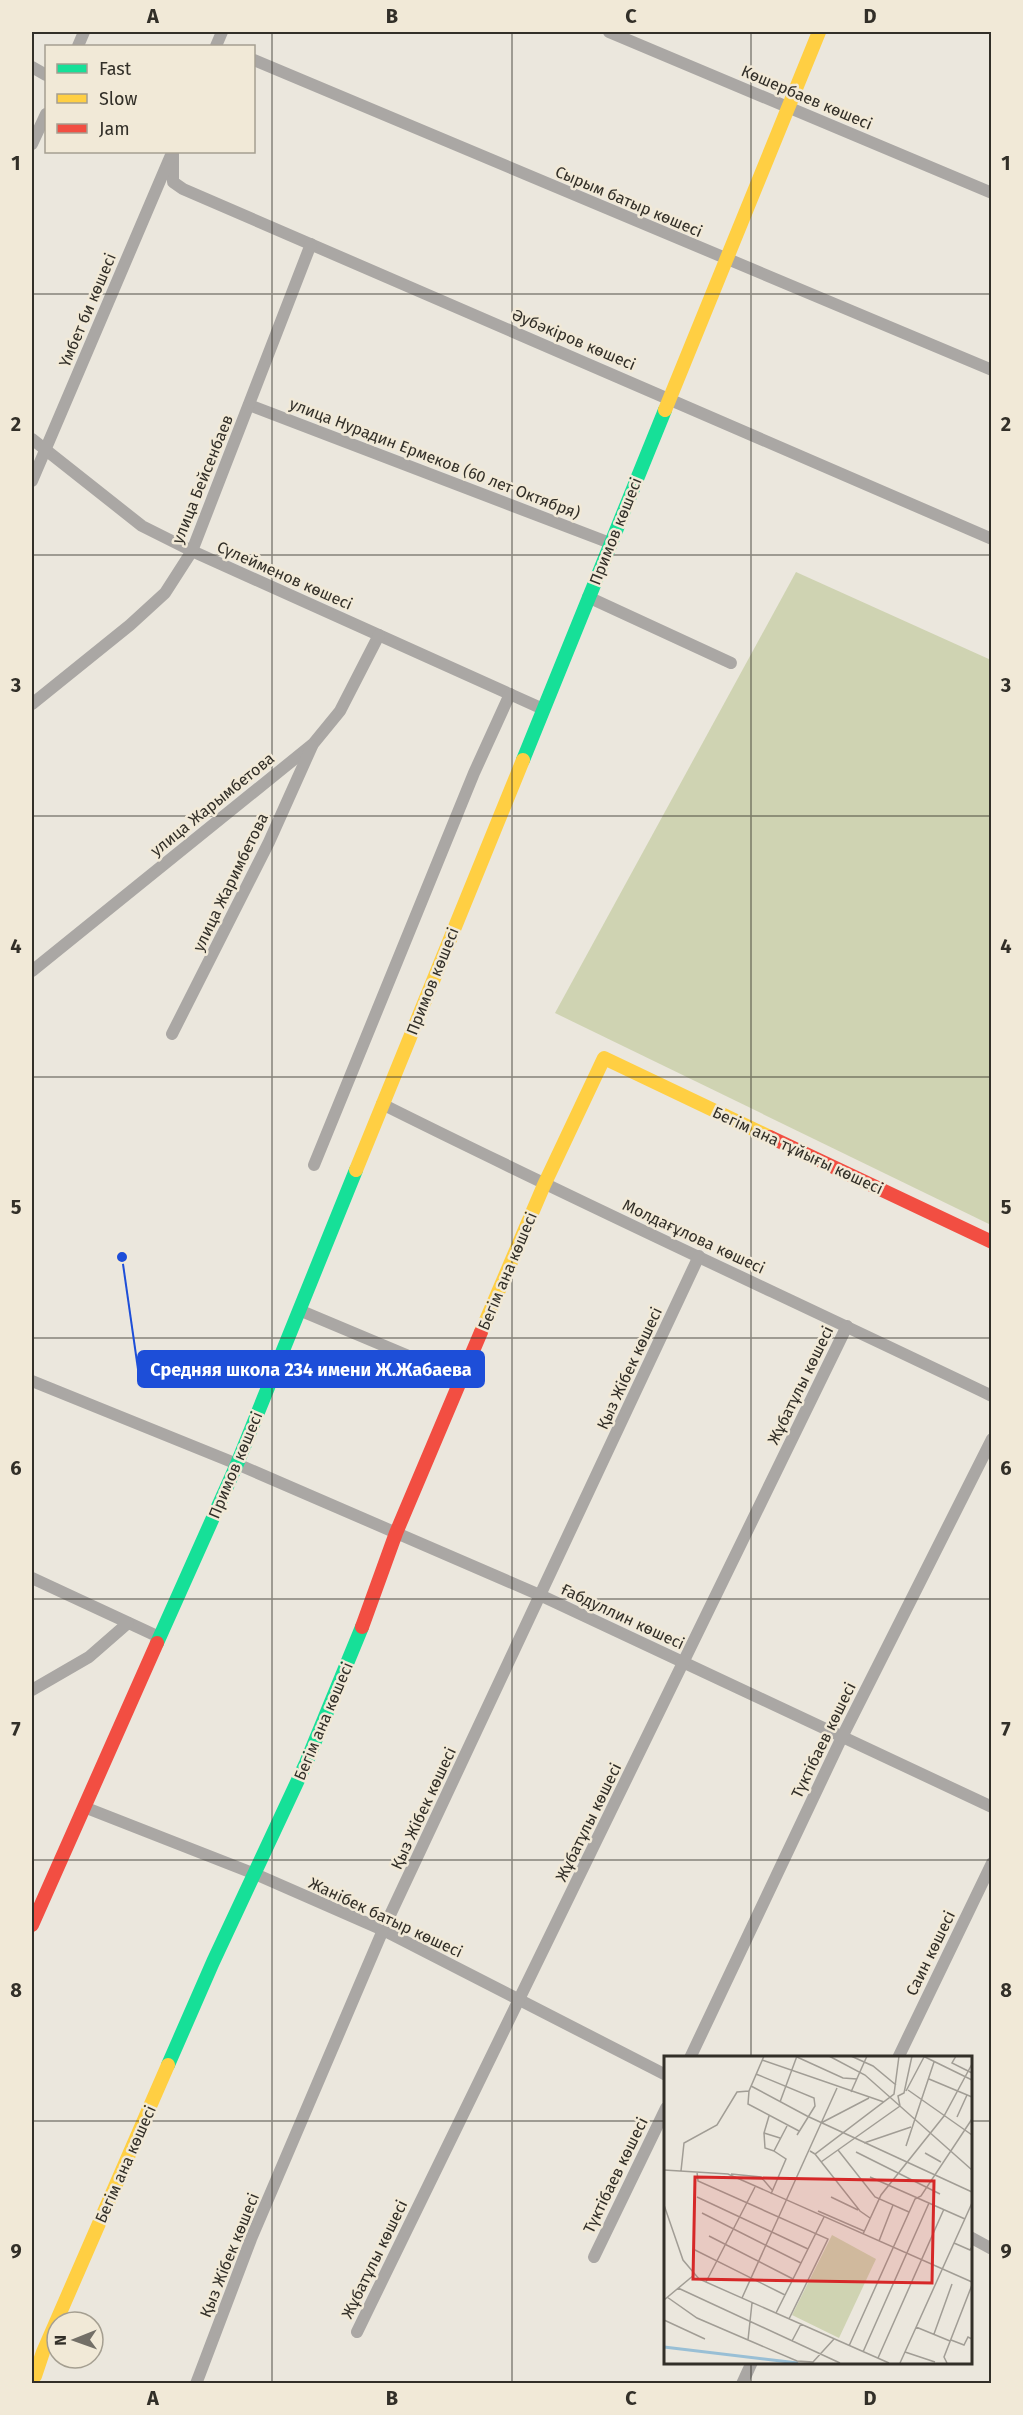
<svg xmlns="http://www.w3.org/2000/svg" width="1023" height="2415" viewBox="0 0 1023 2415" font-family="'Fira Sans',sans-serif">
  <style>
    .green { fill: #cfd3b2 }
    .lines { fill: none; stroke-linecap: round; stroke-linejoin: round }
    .street { stroke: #aaa7a4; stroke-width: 12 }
    .fast { stroke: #16e098; stroke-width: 14 }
    .slow { stroke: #ffcf43; stroke-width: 14 }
    .jam { stroke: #f24e42; stroke-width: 14 }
    .grid { fill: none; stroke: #322f28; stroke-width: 1.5; stroke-opacity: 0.55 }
    .labels { text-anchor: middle; stroke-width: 5; stroke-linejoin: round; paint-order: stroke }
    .street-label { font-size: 16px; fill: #322f28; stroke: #f1e9d7 }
    .inset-river { fill: none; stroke: #99bfd5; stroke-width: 3 }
    .inset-road { fill: none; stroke: #a19d95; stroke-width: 1.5 }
    .view { fill: #d62828; fill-opacity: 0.15; stroke: #d62828; stroke-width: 3 }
    .inset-edge { fill: none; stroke: #322f28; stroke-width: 3 }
    .leader { fill: none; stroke: #1d4ed8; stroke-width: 2 }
    .callout-dot { fill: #1d4ed8; stroke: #f1e9d7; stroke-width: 2 }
    .callout { fill: #1d4ed8; stroke: #1d4ed8; stroke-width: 2 }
    .callout-label { font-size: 18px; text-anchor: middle; font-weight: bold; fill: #fff }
    .neatline { fill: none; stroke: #322f28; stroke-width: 2 }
    .grid-label { font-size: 20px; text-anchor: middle; font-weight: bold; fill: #322f28 }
  </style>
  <rect width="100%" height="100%" fill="#ebe7dd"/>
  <polygon class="green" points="796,572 991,660 991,1225 555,1013"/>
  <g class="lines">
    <g class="street">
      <polyline points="609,32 992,193"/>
      <polyline points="78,46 84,32"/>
      <polyline points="216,46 222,32"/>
      <polyline points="254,60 992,370"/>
      <polyline points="32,67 46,75"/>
      <polyline points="32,144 46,114"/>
      <polyline points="173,152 173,182 183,189 992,539"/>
      <polyline points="249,405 610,543"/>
      <polyline points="32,439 142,526 192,551 543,709"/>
      <polyline points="32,481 171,155"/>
      <polyline points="588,597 731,663"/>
      <polyline points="32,704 130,625 165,593 192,551 311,244"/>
      <polyline points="32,971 313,744 340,711 379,635"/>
      <polyline points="172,1034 269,842 312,746"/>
      <path d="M382,1104C584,1205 788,1298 992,1396"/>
      <polyline points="314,1165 474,773 510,694"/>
      <polyline points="299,1310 461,1378"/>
      <polyline points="32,1381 237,1464 542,1596 992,1807"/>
      <polyline points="32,1578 159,1637"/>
      <polyline points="32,1690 89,1657 128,1623"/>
      <polyline points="84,1807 255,1874 383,1930 666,2075"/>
      <polyline points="690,2058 842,1737 992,1439"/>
      <polyline points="898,2058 992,1863"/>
      <polyline points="970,2237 992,2249"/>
      <polyline points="594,2257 666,2108"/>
      <polyline points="357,2332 847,1326"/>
      <polyline points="196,2384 251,2239 383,1930 699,1256"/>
      <polyline points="742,2384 752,2362"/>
    </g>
    <g class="fast">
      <polyline points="523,760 665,410"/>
      <polyline points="157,1643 237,1464 356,1170"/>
      <polyline points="168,2065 213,1962 306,1763 362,1627"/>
    </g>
    <g class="slow">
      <polyline points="665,410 819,32"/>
      <polyline points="356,1170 523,760"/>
      <polyline points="481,1332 544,1185 604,1058 770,1137"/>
      <polyline points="32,2378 35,2376 43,2352 168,2065"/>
    </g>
    <g class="jam">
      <polyline points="770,1137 992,1242"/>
      <polyline points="362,1627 396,1533 481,1332"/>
      <polyline points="32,1925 157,1643"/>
    </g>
  </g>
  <path class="grid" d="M272,32V2384M512,32V2384M751,32V2058M32,294H992M32,555H992M32,816H992M32,1077H992M32,1338H992M32,1599H992M32,1860H992M32,2121H666M970,2121H992M751,2362V2384"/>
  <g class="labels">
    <g class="street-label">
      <text transform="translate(807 97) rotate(23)" y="6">Көшербаев көшесі</text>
      <text transform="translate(629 201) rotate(23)" y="6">Сырым батыр көшесі</text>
      <text transform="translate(87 310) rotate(-67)" y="6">Үмбет би көшесі</text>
      <text transform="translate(574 339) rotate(23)" y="6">Әубәкіров көшесі</text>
      <text transform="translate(435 458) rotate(21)" y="6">улица Нурадин Ермеков (60 лет Октября)</text>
      <text transform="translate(202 479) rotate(-68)" y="6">улица Бейсенбаев</text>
      <text transform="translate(615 531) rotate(-68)" y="6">Примов көшесі</text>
      <text transform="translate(285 575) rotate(24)" y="6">Сүлейменов көшесі</text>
      <text transform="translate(212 804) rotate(-39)" y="6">улица Жарымбетова</text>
      <text transform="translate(230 882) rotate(-64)" y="6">улица Жаримбетова</text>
      <text transform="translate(432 981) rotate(-68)" y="6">Примов көшесі</text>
      <text transform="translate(798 1150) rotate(25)" y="6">Бегім ана тұйығы көшесі</text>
      <text transform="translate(694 1236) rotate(25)" y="6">Молдағұлова көшесі</text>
      <text transform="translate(507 1271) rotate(-67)" y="6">Бегім ана көшесі</text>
      <text transform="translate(629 1368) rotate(-65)" y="6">Қыз Жібек көшесі</text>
      <text transform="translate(800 1385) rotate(-64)" y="6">Жұбатұлы көшесі</text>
      <text transform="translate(235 1465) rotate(-67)" y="6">Примов көшесі</text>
      <text transform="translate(623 1616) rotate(25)" y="6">Ғабдуллин көшесі</text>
      <text transform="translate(323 1721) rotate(-67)" y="6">Бегім ана көшесі</text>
      <text transform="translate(823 1740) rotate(-64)" y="6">Түктібаев көшесі</text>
      <text transform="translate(423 1808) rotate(-65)" y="6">Қыз Жібек көшесі</text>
      <text transform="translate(588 1822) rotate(-64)" y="6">Жұбатұлы көшесі</text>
      <text transform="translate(386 1917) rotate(25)" y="6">Жанібек батыр көшесі</text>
      <text transform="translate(930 1953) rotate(-64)" y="6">Саин көшесі</text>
      <text transform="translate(125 2164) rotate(-66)" y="6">Бегім ана көшесі</text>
      <text transform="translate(615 2175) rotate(-64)" y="6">Түктібаев көшесі</text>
      <text transform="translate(229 2255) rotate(-68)" y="6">Қыз Жібек көшесі</text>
      <text transform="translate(374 2259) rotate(-64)" y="6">Жұбатұлы көшесі</text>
    </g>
  </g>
  <g transform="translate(664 2056)">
    <rect width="308" height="308" fill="#ebe7dd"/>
    <path d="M168,179L212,203L175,282L128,259Z" fill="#cfd3b2"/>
    <path class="inset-river" d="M0,291L134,307"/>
    <path class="inset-road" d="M100,0L85,35L84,48L135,75M165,0L201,19L308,114M187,0L209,10L232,29M259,0L308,24M292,0L288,7L308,17M133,1L179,22L193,23M98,4L220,46M92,18L150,42L151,50L133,79M265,23L308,41M87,30L143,60L308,136M244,34L308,79M242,35L260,1M187,36L203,0M116,46L133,0M105,60L100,77L116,82M293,61L303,39M157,67L205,42M100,77L101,92L110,95M200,87L247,71M242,90L270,6M174,94L211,141L245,156M146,95L151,98L230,38L235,0M192,96L276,138M261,97L277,106M151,98L196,155L206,162M157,106L236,50L234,40L240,37L248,0M0,114L64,118L308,226M17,115L20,87L53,69L73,36L85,35M33,116L34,125L164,183L125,263M67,118L97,121L109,135M206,121L301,163M107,138L122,103L110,95L123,70M33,141L144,193M167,141L194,154M0,149L19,204L35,223L225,307M154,155L200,175M38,157L137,207M199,178L217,139L280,60L308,8M45,180L129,223M215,185L229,149M290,187L306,194L308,191M29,193L121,239M42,226L91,131M14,232L176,307M3,241L33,262L133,305L149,306L170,283M78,242L173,32M0,244L30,219M112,257L160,161M0,264L41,283M252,271L286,285M270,278L288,228M84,284L88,247M287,284L300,289L304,281L308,283M128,285L137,268M185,290L251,143L257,140L308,63M199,296L265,147M241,296L271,306M214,302L280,153M236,307L308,147M283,307L280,301L308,229"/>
    <path class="view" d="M31,121L270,125L268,227L29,223Z"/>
    <rect width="308" height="308" class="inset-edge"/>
  </g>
  <path class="leader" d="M122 1257L138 1369"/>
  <circle class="callout-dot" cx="122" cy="1257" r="6"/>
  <rect class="callout" x="138" y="1351" width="346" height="36" rx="6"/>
  <g class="callout-label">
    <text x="311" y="1376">Средняя школа 234 имени Ж.Жабаева</text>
  </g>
  <rect width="1023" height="2415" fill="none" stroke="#f1e9d7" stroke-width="66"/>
  <rect x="45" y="45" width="210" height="108" fill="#f1e9d7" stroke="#a59f91" stroke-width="1.5"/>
  <rect x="57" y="64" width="30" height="9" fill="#16e098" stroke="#a59f91" stroke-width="1.5"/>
  <text x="99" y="75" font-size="18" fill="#322f28">Fast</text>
  <rect x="57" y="94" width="30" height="9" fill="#ffcf43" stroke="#a59f91" stroke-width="1.5"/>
  <text x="99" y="105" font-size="18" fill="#322f28">Slow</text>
  <rect x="57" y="124" width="30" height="9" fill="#f24e42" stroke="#a59f91" stroke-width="1.5"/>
  <text x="99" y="135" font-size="18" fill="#322f28">Jam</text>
  <g transform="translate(75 2340) rotate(269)"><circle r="28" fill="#f1e9d7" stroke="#a59f91" stroke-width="1.5"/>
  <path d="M0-4.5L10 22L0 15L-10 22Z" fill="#736f67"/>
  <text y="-9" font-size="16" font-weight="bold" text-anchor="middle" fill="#322f28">N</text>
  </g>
  <rect x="33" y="33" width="957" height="2349" class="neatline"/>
  <g class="grid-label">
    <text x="153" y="23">A</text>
    <text x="392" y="23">B</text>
    <text x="631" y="23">C</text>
    <text x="870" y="23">D</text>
    <text x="16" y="170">1</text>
    <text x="1006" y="170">1</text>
    <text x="16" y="431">2</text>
    <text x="1006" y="431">2</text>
    <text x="16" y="692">3</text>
    <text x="1006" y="692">3</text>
    <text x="16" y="953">4</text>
    <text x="1006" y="953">4</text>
    <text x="16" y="1214">5</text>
    <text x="1006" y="1214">5</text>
    <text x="16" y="1475">6</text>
    <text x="1006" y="1475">6</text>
    <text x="16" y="1736">7</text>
    <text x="1006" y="1736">7</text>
    <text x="16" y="1997">8</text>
    <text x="1006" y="1997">8</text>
    <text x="16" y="2258">9</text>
    <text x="1006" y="2258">9</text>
    <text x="153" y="2405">A</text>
    <text x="392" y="2405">B</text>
    <text x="631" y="2405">C</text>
    <text x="870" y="2405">D</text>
  </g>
</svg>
